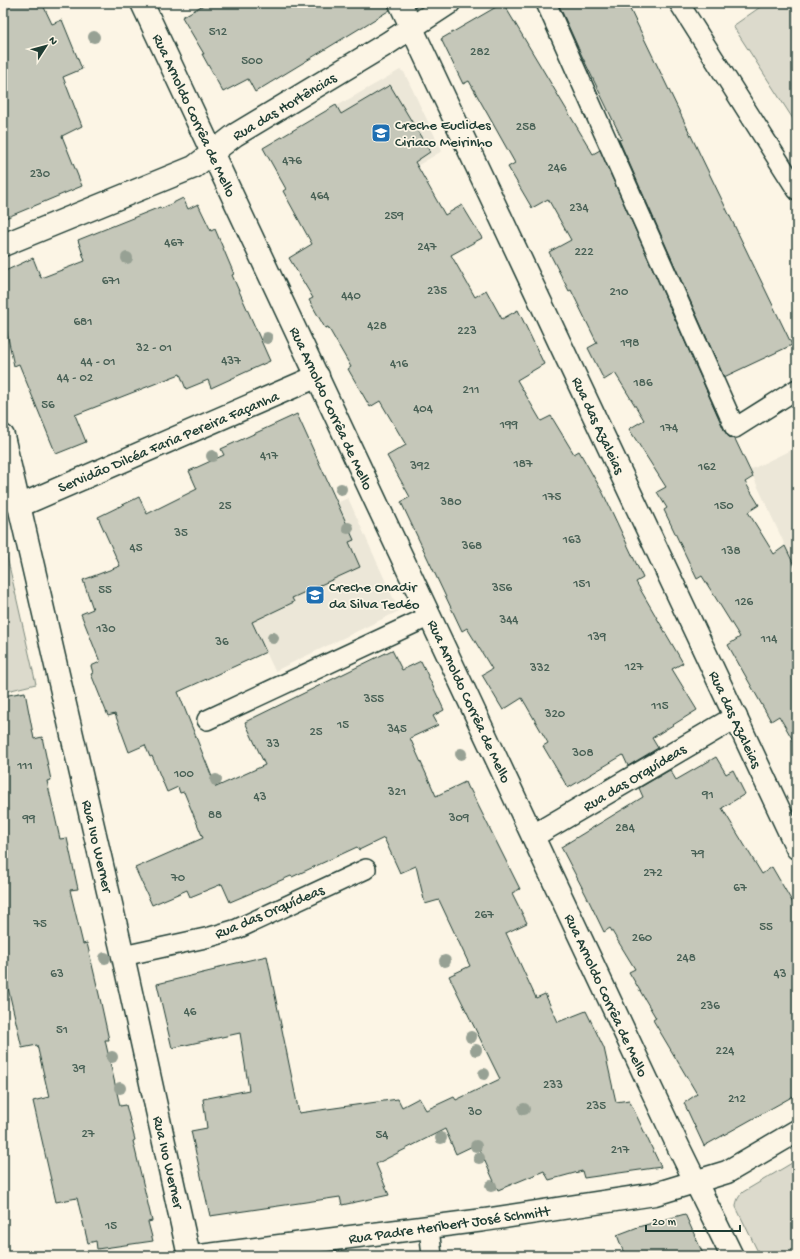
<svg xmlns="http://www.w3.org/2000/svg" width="800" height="1259" viewBox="0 0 800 1259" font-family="'Gochi Hand',sans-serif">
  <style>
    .built { fill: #ece7d8 }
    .green { fill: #dcdacc; stroke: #7e8c80 }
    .building { fill: #c5c7b9; stroke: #1f3d34 }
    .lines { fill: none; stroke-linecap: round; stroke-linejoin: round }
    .service-casing { stroke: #1f3d34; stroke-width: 22 }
    .minor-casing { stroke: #1f3d34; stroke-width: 25 }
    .tertiary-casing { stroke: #1f3d34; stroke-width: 25 }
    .service { stroke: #fcf5e5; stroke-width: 19 }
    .minor { stroke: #fcf5e5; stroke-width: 22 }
    .tertiary { stroke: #fcf5e5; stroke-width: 22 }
    .tree { fill: #97a194 }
    .labels { text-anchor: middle; stroke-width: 3.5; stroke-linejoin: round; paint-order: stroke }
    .number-label { font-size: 13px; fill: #486055 }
    .street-label { font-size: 15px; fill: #1f3d34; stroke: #fcf5e5 }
    .poi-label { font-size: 15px; fill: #1f3d34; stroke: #fcf5e5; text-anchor: start }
  </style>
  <rect width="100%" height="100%" fill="#fcf5e5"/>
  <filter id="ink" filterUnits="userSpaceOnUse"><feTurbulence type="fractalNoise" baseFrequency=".025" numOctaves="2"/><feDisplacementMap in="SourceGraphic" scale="8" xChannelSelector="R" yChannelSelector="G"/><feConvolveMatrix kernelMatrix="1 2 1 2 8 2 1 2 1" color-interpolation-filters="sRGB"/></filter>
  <g filter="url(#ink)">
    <g class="built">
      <polygon points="400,70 404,72 442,151 361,199 321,115"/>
      <polygon points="797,447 797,571 750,470"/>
      <polygon points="348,498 399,611 275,671 220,555"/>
    </g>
    <g class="green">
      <polygon points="766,3 797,3 797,125 733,26"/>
      <polygon points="3,539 36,684 3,692"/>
      <path d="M797,1160V1256H760L736,1207C736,1201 739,1196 743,1192Z"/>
    </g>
    <g class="building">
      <polygon points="3,3 42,3 52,24 62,20 82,69 63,77 82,126 62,136 82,186 3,219"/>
      <polygon points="207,3 388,3 390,10 255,92 248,79 223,92 202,54 204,54 182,17"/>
      <polygon points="503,3 593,154 600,150 725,432 729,437 735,439 753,477 745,482 759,505 748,512 774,554 785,546 797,571 797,747 779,716 771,721 728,645 740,637 702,576 697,579 664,510 667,508 657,492 666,487 629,429 644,420 615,373 604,380 588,348 597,343 571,290 569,291 549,252 571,240 548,199 532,208 508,167 515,163 469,81 463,84 441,39"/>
      <polygon points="558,3 627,3 792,345 724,377 619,140 622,139 581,54"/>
      <polygon points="390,85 430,152 415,162 445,215 462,205 482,238 451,255 475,297 486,290 502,319 518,310 544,364 517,380 541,421 551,416 574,454 579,451 603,493 643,578 636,582 683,663 672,669 697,710 652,738 658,748 628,766 623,755 568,788 543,746 548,743 522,698 503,710 482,675 492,669 467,628 462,631 401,502 410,497 387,456 406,445 380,401 370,407 348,369 351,367 328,327 325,328 309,300 313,298 289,258 312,244 283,191 286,189 263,148 336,105 341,114"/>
      <polygon points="183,198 188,209 198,204 211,231 215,229 234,274 232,275 270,361 211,388 208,380 186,389 180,374 75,415 86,442 56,454 19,364 14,366 3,314 3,272 33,258 41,278 85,261 78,240 160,207 161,209"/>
      <polygon points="297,414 354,540 349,542 360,567 292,598 294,602 252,622 266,652 178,692 216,787 265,765 245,722 392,650 402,670 421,661 444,710 433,716 438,725 410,738 436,796 465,782 468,789 470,789 520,889 512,893 527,923 506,933 536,998 545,994 558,1022 586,1011 604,1048 616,1102 629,1100 661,1167 584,1178 582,1171 549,1180 544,1171 498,1190 477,1144 456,1154 445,1129 376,1164 389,1195 342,1205 340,1197 210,1216 191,1131 207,1128 203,1099 249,1090 240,1033 172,1048 157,984 215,970 215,968 267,956 299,1113 398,1099 402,1107 419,1098 426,1110 454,1097 456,1100 500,1079 449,976 470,966 439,900 425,904 416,866 400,873 384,838 359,850 357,847 292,877 291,876 230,902 222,884 190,897 187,890 152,905 135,868 203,838 184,792 180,793 178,787 167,792 152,756 150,757 145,745 129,752 115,714 108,716 91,674 93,673 91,666 100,662 81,614 93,609 83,580 120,566 98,517 139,497 147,514 197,489 189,471 224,455 221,449"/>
      <polygon points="25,692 34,739 42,737 51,780 47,781 60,839 67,838 73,866 78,889 70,890 83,944 87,943 101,1003 109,1040 105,1040 120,1106 126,1105 135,1140 133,1141 152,1221 148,1222 153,1241 97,1249 96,1241 88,1243 77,1198 56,1202 33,1101 49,1097 37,1045 22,1048 3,966 3,696"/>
      <polygon points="716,757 726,774 733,770 745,794 722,808 762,874 772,867 797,910 797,1094 704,1146 684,1103 697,1094 653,1020 656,1018 629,972 635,969 610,928 604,932 586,895 561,847 643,797 639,788 670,770 676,780"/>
      <polygon points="685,1214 704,1256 625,1256 617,1235 638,1227"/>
    </g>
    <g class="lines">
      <defs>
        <g id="service">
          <polyline points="546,3 735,428 797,389"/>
          <polyline points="679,3 797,190"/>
          <polyline points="207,720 430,616"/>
          <polyline points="123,956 210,937 237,929 366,869"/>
          <polyline points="429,1227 432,1256"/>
        </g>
        <g id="minor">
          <polyline points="142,3 679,1148 732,1256"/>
          <polyline points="400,3 797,848"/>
          <polyline points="3,245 194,167 235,135 388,43 449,3"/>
          <polyline points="3,436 123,956 189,1256"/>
          <polyline points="19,506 318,376"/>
          <polyline points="533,836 736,717"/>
        </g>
        <polyline id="tertiary" points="200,1256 484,1220 655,1194 727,1172 797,1131"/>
      </defs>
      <use href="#service" class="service-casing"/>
      <use href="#minor" class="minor-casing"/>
      <use href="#tertiary" class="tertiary-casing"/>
      <use href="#service" class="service"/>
      <use href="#minor" class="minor"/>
      <use href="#tertiary" class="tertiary"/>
    </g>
    <g class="tree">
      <circle cx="94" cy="37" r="6"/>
      <circle cx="127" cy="258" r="6"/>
      <circle cx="267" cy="338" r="6"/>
      <circle cx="212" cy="456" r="6"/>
      <circle cx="341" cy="489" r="6"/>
      <circle cx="348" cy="528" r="6"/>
      <circle cx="273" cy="638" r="6"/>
      <circle cx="461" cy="754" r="6"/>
      <circle cx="216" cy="780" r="6"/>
      <circle cx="105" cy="958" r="6"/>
      <circle cx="445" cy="961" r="6"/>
      <circle cx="471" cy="1037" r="6"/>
      <circle cx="476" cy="1050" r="6"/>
      <circle cx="112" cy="1057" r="6"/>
      <circle cx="484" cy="1074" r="6"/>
      <circle cx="120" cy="1088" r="6"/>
      <circle cx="524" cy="1109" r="6"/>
      <circle cx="441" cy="1138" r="6"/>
      <circle cx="476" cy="1146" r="6"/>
      <circle cx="479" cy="1158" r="6"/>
      <circle cx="491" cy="1186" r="6"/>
    </g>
  </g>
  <defs>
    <symbol id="school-square" viewBox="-11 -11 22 22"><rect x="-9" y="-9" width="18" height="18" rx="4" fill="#1f6fb2" stroke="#fcf5e5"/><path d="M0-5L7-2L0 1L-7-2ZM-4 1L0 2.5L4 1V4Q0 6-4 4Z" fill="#fff"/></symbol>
  </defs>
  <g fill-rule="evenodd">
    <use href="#school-square" x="370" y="122" width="22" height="22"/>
    <use href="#school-square" x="304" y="584" width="22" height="22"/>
  </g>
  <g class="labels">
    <g class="number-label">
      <text x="218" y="35">512</text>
      <text x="480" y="55">282</text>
      <text x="252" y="64">500</text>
      <text x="526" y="130">258</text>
      <text x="292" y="164">476</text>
      <text x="557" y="171">246</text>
      <text x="40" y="177">230</text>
      <text x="320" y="199">464</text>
      <text x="579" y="211">234</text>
      <text x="394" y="219">259</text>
      <text x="174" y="246">467</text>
      <text x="427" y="250">247</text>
      <text x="584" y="255">222</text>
      <text x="111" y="284">671</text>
      <text x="437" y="294">235</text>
      <text x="619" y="295">210</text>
      <text x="351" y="299">440</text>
      <text x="83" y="325">681</text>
      <text x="377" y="329">428</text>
      <text x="467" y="334">223</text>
      <text x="630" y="346">198</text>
      <text x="154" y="351">32 - 01</text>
      <text x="231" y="364">437</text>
      <text x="98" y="365">44 - 01</text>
      <text x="399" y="367">416</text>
      <text x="75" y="381">44 - 02</text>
      <text x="643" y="386">186</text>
      <text x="471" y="393">211</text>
      <text x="48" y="408">56</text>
      <text x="423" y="412">404</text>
      <text x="509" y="428">199</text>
      <text x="669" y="431">174</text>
      <text x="269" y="459">417</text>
      <text x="523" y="467">187</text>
      <text x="420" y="469">392</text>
      <text x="707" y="470">162</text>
      <text x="552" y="500">175</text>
      <text x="451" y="505">380</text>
      <text x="225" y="509">25</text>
      <text x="724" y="509">150</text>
      <text x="181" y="536">35</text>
      <text x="572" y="543">163</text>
      <text x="472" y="549">368</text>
      <text x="136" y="551">45</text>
      <text x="731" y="554">138</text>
      <text x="582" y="587">151</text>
      <text x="502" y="591">356</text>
      <text x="105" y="593">55</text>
      <text x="744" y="605">126</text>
      <text x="509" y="623">344</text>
      <text x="106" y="632">130</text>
      <text x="597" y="640">139</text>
      <text x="769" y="642">114</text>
      <text x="222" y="645">36</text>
      <text x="634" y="670">127</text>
      <text x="540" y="671">332</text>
      <text x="374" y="702">355</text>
      <text x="660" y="709">115</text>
      <text x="555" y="717">320</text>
      <text x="343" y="728">15</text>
      <text x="397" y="732">345</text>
      <text x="316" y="735">25</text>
      <text x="273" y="747">33</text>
      <text x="583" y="756">308</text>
      <text x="25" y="769">111</text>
      <text x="184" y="777">100</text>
      <text x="397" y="795">321</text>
      <text x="708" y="798">91</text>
      <text x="260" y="800">43</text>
      <text x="215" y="818">88</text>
      <text x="459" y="821">309</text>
      <text x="29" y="822">99</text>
      <text x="625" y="831">284</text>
      <text x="698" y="857">79</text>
      <text x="653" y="876">272</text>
      <text x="178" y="881">70</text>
      <text x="740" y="891">67</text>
      <text x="484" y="918">267</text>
      <text x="40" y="927">75</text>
      <text x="766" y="930">55</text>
      <text x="642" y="941">260</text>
      <text x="686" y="961">248</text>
      <text x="57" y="977">63</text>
      <text x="780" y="977">43</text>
      <text x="710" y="1009">236</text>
      <text x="190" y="1015">46</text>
      <text x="62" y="1033">51</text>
      <text x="725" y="1054">224</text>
      <text x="79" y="1072">39</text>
      <text x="553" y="1088">233</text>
      <text x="737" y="1102">212</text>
      <text x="596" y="1109">235</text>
      <text x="475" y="1115">30</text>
      <text x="88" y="1137">27</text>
      <text x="382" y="1138">54</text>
      <text x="620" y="1153">217</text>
      <text x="111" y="1229">15</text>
    </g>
    <g class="street-label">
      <text transform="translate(284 106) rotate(-31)" y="5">Rua das Hortências</text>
      <text transform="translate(195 115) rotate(65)" y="5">Rua Arnoldo Corrêa de Mello</text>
      <text transform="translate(332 408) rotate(65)" y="5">Rua Arnoldo Corrêa de Mello</text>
      <text transform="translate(599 425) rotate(65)" y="5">Rua das Azaleias</text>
      <text transform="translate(168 441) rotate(-23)" y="5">Servidão Dilcéa Faria Pereira Façanha</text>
      <text transform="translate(470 701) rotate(65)" y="5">Rua Arnoldo Corrêa de Mello</text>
      <text transform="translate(736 719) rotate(65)" y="5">Rua das Azaleias</text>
      <text transform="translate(634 777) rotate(-31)" y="5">Rua das Orquídeas</text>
      <text transform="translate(98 846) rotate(77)" y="5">Rua Ivo Werner</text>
      <text transform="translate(269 911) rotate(-23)" y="5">Rua das Orquídeas</text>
      <text transform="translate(607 995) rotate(65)" y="5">Rua Arnoldo Corrêa de Mello</text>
      <text transform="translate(169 1162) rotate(77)" y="5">Rua Ivo Werner</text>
      <text transform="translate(449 1224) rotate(-8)" y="5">Rua Padre Heribert José Schmitt</text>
    </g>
    <g class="poi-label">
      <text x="395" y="129">Creche Euclides<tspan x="395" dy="17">Ciriaco Meirinho</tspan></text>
      <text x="329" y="591">Creche Onadir<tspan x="329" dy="17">da Silva Tedéo</tspan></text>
    </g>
  </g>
  <rect width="800" height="1259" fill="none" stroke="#fcf5e5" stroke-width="16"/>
  <rect x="8" y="8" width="784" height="1243" fill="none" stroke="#1f3d34" stroke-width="1.5" filter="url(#ink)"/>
  <g transform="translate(46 46) rotate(54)" stroke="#fcf5e5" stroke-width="3" paint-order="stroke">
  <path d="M0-3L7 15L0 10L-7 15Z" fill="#1f3d34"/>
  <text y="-6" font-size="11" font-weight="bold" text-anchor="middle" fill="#1f3d34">N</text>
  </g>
  <path d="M646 1225v6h94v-6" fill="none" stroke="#1f3d34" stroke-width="2"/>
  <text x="652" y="1225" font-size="12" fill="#1f3d34" stroke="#fcf5e5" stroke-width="3" paint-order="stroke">20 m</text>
</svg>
